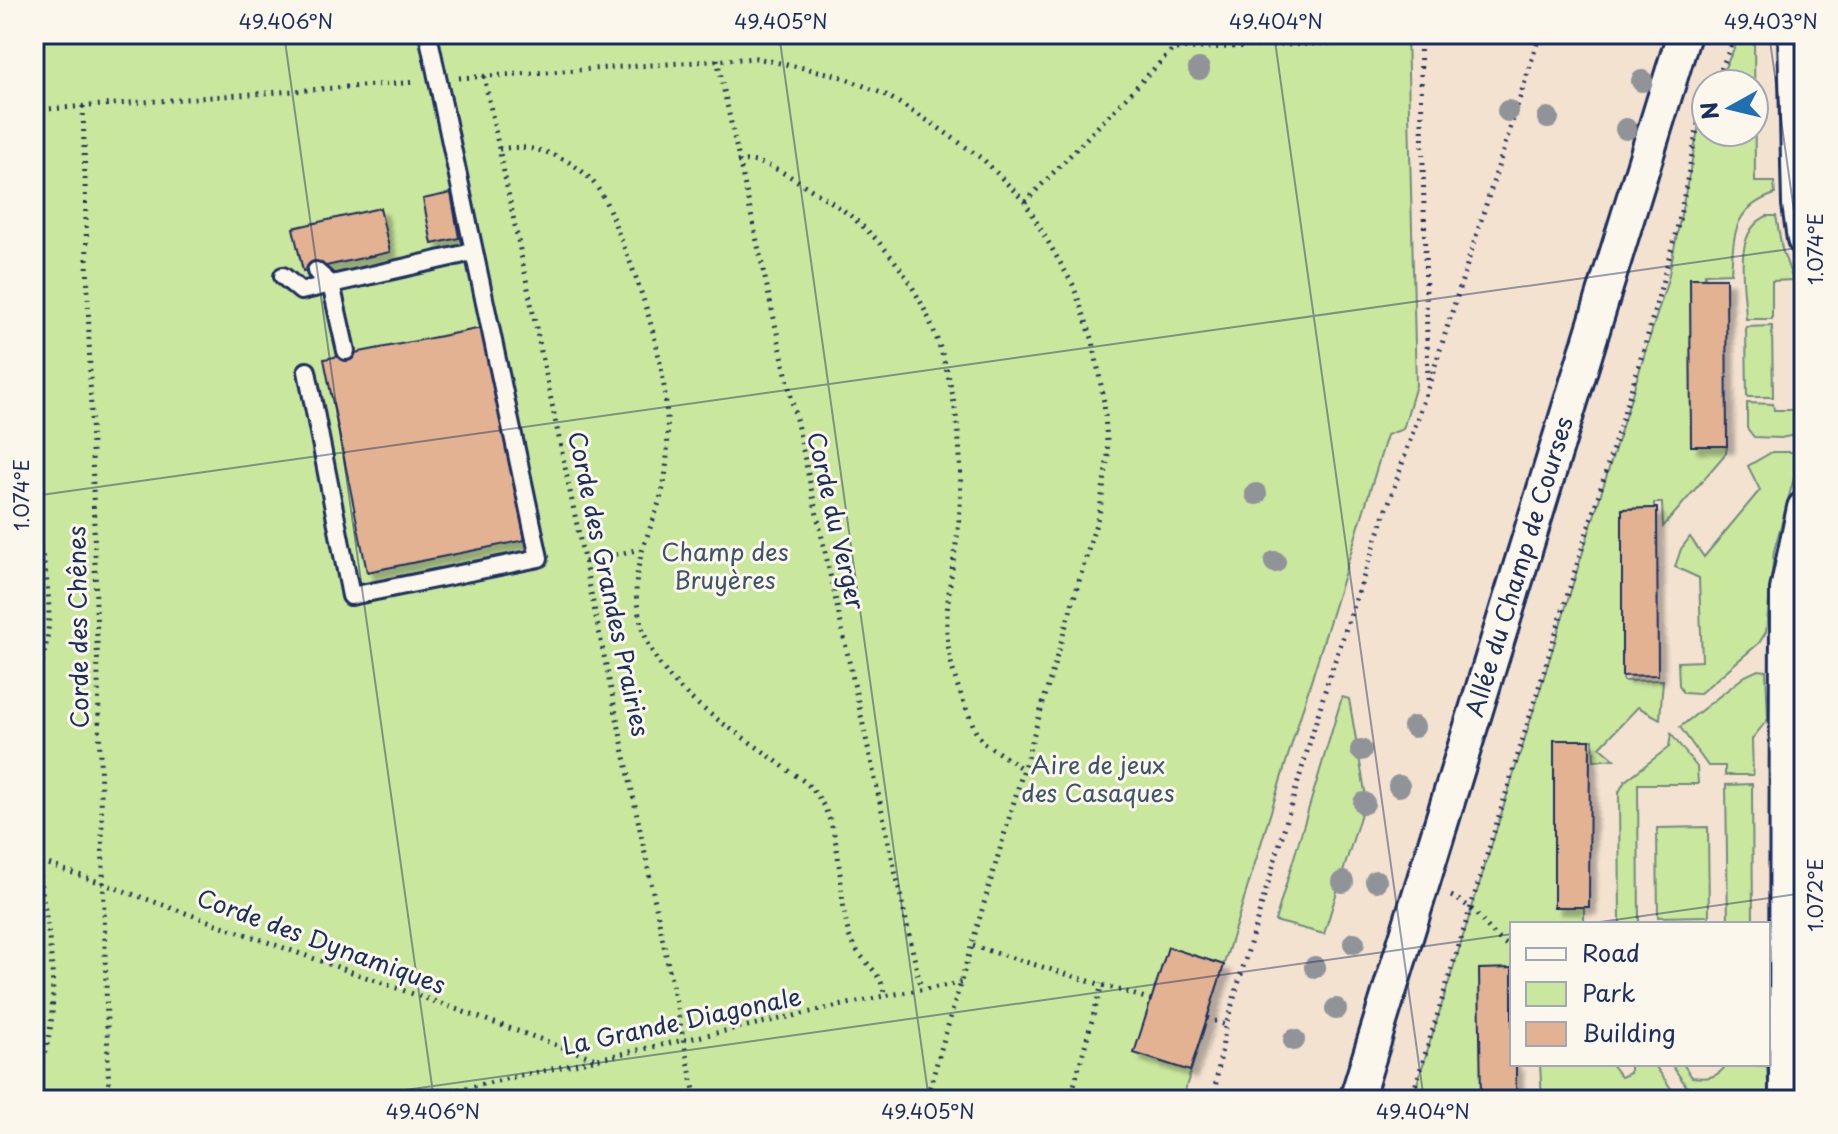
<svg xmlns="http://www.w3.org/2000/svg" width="1838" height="1134" viewBox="0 0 1838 1134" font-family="'Playpen Sans',sans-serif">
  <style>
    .green { fill: #cae79e; stroke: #728b7e; stroke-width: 2 }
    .building { fill: #e2b293; stroke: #1b2f5e; stroke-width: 2; filter: url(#shadow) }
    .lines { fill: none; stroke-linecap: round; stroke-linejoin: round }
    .service-casing { stroke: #1b2f5e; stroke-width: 22 }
    .minor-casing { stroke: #1b2f5e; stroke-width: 38 }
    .path { stroke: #1b2f5e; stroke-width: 5; stroke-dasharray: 2 6; stroke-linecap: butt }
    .service { stroke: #fbf7ec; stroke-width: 16 }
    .minor { stroke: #fbf7ec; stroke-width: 32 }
    .tree { fill: #909499 }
    .ticks { fill: none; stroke: #1b2f5e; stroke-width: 2; stroke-opacity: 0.45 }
    .labels { text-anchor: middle; stroke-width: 6; stroke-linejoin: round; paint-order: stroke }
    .street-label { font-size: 24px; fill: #1b2f5e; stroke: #fbf7ec }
    .park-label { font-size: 24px; fill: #3e546b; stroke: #fbf7ec }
    .neatline { fill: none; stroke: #1b2f5e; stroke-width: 3 }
    .ticks-label { font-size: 20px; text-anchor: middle; fill: #1b2f5e }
  </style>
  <defs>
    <filter id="shadow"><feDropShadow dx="7" dy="7" stdDeviation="2" flood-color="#0004"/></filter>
  </defs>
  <rect width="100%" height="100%" fill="#f4e2d1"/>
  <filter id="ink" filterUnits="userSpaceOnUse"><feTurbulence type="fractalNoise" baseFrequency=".0125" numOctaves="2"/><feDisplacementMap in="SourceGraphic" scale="16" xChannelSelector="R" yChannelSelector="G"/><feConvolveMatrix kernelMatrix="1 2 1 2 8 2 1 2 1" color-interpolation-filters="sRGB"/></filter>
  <g filter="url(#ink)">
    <g class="green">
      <polygon points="34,34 1407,34 1416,385 1403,429 1387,435 1182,1100 34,1100"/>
      <path d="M1741,34H1754L1755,182H1774L1775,194C1733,208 1734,233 1731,273L1705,274L1692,446H1727L1726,453L1663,527L1662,503H1654V508L1622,509L1623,681L1663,680L1660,719L1638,707L1600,747L1614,759L1594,761L1593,740L1554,741V906L1584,907V924H1512V968L1481,1100H1412L1668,279L1699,125L1706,110V132H1754V84H1717Z"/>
      <path d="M1767,216H1776L1782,249L1793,280L1772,281V319H1746C1745,287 1731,232 1767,216Z"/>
      <polygon points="1772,326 1773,397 1747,397 1746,327"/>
      <polygon points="1747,403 1773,404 1774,410 1796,410 1804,416 1804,433 1781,438 1754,437 1747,428"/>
      <polygon points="1772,452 1794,452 1800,456 1774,551 1766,632 1759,643 1699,694 1683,693 1679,685 1678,662 1702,661 1699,578 1675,567 1681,549 1690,537 1704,557 1760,490 1748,466"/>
      <polygon points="1758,670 1766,671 1768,719 1752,739 1753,775 1725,775 1725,766 1708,766 1680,727 1745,676"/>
      <polygon points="1342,697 1349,699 1366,797 1324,934 1275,921"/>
      <polygon points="1671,734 1697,767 1698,784 1638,784 1639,924 1620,924 1619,792 1625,781 1669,747"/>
      <polygon points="1752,784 1753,924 1728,924 1726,785"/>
      <polygon points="1708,827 1709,916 1658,917 1657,828"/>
      <polygon points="1540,1064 1611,1064 1621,1077 1630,1073 1630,1064 1654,1064 1679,1100 1542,1100"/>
      <path d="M1671,1064H1683L1692,1077C1707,1079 1718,1078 1727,1064L1767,1066L1769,1100H1696Z"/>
    </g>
    <g class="building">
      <polygon points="451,193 459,238 432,244 423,199"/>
      <polygon points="380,208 390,252 303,271 293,228"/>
      <polygon points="1690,278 1726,278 1727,446 1691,446"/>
      <polygon points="482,328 525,540 367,572 324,359"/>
      <polygon points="1654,508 1657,508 1658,675 1622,676 1622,509"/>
      <polygon points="1554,740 1590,740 1589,907 1554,907"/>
      <polygon points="1168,947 1224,965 1190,1071 1134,1053"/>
      <polygon points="1512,968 1512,1064 1516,1064 1516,1100 1481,1100 1479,969"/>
    </g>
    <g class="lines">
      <defs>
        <g id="service">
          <polyline points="316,271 331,284 346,351"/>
          <polyline points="283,276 301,291 473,252"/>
          <polyline points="307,371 351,596 539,558 428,34"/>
        </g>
        <g id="minor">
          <polyline points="1795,34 1799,204 1804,239"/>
          <polyline points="1356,1100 1684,34"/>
          <polyline points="1786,1100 1787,590 1804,508"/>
        </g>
      </defs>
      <use href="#service" class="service-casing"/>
      <use href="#minor" class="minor-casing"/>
      <g class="path">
        <polyline points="1420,34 1428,381"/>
        <polyline points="1173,49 1174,34"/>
        <polyline points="717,59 921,989"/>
        <polyline points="484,76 696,1100"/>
        <polyline points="459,78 756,58 837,75 886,95 933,124 984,160 1025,202 1073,285 1093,341 1104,402 1108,455 1100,510 926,1100"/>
        <polyline points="1715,84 1736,34"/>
        <polyline points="83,106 109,1100"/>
        <polyline points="34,110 417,82"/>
        <path d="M499,149C532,143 570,156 592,181C605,196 612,216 619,235C650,308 674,388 666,469C662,519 628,554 638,609C651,691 727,721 785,768C794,775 806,781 813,790C846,830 836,888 849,935C856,959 884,971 884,996"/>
        <path d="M737,162C763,155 798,182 820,195C929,259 966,385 960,506C958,554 941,603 949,651C953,679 965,706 976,732L984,743L1024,770"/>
        <polyline points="1025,202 1173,49 1420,40 1464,34"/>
        <path d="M34,525C49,571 58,636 34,680"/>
        <polyline points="585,562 640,549"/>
        <polyline points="34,859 596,1059"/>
        <path d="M1451,896C1483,911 1485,933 1512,948"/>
        <polyline points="973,946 1152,1000"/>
        <polyline points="1207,1018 1226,1025"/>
        <path d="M34,1074C69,1022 46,920 37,860"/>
        <polyline points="411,1100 884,996 961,983"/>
        <polyline points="1070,1100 1102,984"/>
        <polyline points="1213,1100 1226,1025 1327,684 1428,388 1540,34"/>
        <polyline points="1411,1100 1646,342 1679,221 1698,124 1706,105"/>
      </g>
      <use href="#service" class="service"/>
      <use href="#minor" class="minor"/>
    </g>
    <g class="tree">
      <circle cx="1199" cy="69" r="11"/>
      <circle cx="1642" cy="81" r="11"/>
      <circle cx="1508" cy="111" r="11"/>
      <circle cx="1548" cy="118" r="11"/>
      <circle cx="1626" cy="129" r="11"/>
      <circle cx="1256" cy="494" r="11"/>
      <circle cx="1275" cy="562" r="11"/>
      <circle cx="1414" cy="727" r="11"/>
      <circle cx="1361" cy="750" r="11"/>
      <circle cx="1399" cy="786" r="11"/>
      <circle cx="1364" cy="803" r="11"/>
      <circle cx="1376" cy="881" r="11"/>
      <circle cx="1343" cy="882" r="11"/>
      <circle cx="1354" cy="943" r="11"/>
      <circle cx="1315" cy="967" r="11"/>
      <circle cx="1336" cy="1009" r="11"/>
      <circle cx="1294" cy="1040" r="11"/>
    </g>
  </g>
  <path class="ticks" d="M284,34L434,1100M779,34L929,1100M1274,34L1424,1100M1769,34L1804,282M34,496L1804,247M1586,924L1804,893M334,1100L1512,934"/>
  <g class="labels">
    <g class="street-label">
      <text transform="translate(835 521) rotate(77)" y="8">Corde du Verger</text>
      <text transform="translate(1520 567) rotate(-73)" y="8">Allée du Champ de Courses</text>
      <text transform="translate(608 584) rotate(78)" y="8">Corde des Grandes Prairies</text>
      <text transform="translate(79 627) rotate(-91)" y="8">Corde des Chênes</text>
      <text transform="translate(321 942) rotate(20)" y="8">Corde des Dynamiques</text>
      <text transform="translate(682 1022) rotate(-12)" y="8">La Grande Diagonale</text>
    </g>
    <g class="park-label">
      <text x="725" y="561">Champ des<tspan x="725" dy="28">Bruyères</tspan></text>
      <text x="1098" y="774">Aire de jeux<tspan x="1098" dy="28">des Casaques</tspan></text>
    </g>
  </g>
  <rect width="1838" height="1134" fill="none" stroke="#fbf7ec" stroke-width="88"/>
  <rect x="1510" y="922" width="260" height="144" fill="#fbf7ec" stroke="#a1a7b3" stroke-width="2"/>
  <rect x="1526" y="948" width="40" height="12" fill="#fbf7ec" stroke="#a1a7b3" stroke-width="2"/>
  <text x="1582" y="962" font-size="24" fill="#1b2f5e">Road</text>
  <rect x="1526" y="982" width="40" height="24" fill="#cae79e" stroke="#a1a7b3" stroke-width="2"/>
  <text x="1582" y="1002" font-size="24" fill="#1b2f5e">Park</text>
  <rect x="1526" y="1022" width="40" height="24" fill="#e2b293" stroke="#a1a7b3" stroke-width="2"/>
  <text x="1582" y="1042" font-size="24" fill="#1b2f5e">Building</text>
  <g transform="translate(1730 108) rotate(262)"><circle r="38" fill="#fbf7ec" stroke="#a1a7b3" stroke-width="2"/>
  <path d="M0-6L14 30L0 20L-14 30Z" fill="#1f6fb2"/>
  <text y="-12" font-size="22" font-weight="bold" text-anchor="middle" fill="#1b2f5e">N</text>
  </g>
  <rect x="44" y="44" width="1750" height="1046" class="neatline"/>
  <g class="ticks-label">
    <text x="286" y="29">49.406°N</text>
    <text x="781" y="29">49.405°N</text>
    <text x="1276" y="29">49.404°N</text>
    <text x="1771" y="29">49.403°N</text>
    <text transform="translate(1816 249) rotate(-90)" y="7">1.074°E</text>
    <text transform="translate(22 495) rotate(-90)" y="7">1.074°E</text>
    <text transform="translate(1816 895) rotate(-90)" y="7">1.072°E</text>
    <text x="433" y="1119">49.406°N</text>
    <text x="928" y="1119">49.405°N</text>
    <text x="1423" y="1119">49.404°N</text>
  </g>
</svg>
